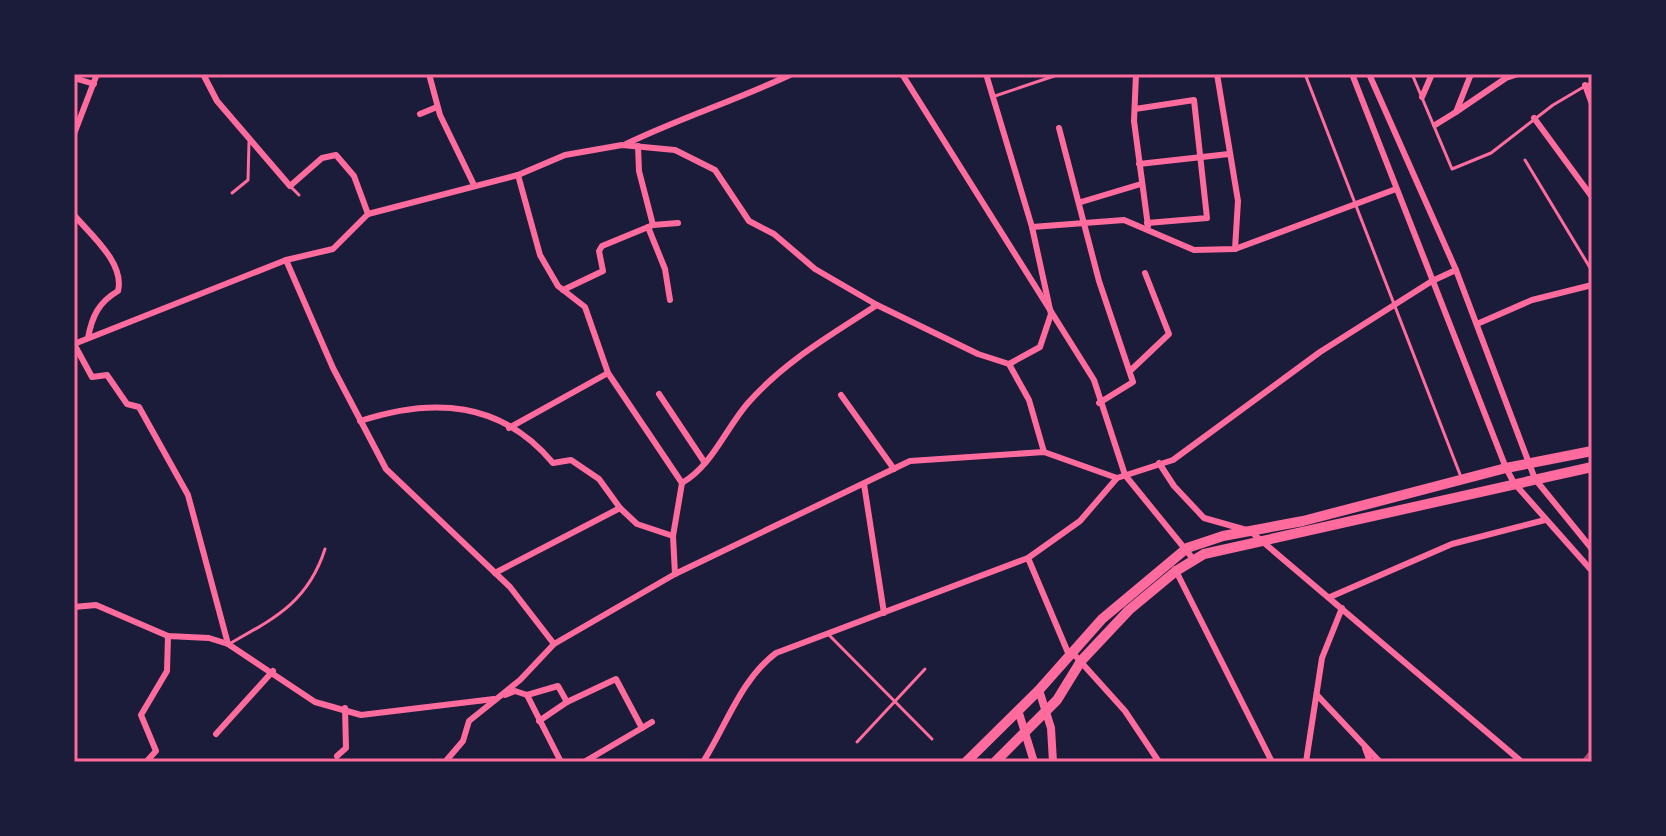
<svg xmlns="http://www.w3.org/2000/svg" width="1666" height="836" viewBox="0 0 1666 836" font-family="'Work Sans',sans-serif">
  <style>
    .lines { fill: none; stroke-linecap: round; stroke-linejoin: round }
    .service { stroke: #ff6b9d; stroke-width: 3 }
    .minor { stroke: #ff6b9d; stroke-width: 6 }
    .tertiary { stroke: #ff6b9d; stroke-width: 8 }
    .primary { stroke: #ff6b9d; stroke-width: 10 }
    .rail { stroke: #a44b75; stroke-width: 4 }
    .neatline { fill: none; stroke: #ff6b9d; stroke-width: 3 }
  </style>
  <rect width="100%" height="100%" fill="#1b1b3a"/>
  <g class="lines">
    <g class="service">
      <polyline points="1305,74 1461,477"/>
      <polyline points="1412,74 1452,169 1491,153 1553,105 1592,82"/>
      <polyline points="995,96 1060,74"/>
      <polyline points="1525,160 1592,271"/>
      <polyline points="290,186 299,195"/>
      <polyline points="232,193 248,180 249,142"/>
      <polyline points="1592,587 1592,599"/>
      <polyline points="829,635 932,739"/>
      <path d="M229,644C275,618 308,602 325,549"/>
      <polyline points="857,742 925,669"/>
    </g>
    <g class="minor">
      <polyline points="203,74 217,101 290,186 322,158 336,155 354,176 368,214"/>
      <polyline points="429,74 440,115 474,185"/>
      <polyline points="902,74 1094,380 1125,475 1194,560"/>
      <polyline points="986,74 1032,227 1051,314 1040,347 1009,364"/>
      <polyline points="1136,74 1134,121 1148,226"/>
      <polyline points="1217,74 1238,201 1235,249"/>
      <polyline points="1352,74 1506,468 1514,483 1592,571"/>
      <polyline points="1369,74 1456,270 1535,479 1592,549"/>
      <polyline points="74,78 94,84"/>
      <polyline points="1585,85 1592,104"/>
      <polyline points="1422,97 1432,74"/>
      <polyline points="1135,109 1194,100 1207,218 1147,223"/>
      <polyline points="1456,112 1506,78 1518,74"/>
      <polyline points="420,114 437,107"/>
      <polyline points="1534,118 1592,197"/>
      <polyline points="1435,125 1456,112 1471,74"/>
      <polyline points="1059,128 1099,281 1133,382 1099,403"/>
      <polyline points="74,134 97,74"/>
      <path d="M626,144C680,118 737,100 792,74"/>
      <polyline points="638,146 639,171 653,225"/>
      <polyline points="1139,164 1229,154"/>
      <polyline points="518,175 540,255 558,286 585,307 608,373 682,483"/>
      <polyline points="1081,202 1141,184"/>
      <path d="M74,215C90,234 125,263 118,291C99,302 92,316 88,338"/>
      <polyline points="648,227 665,269 670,300"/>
      <polyline points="1032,227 1124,220 1194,250 1235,249 1396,189"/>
      <polyline points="286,260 333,368 386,469 510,587 554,644"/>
      <polyline points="563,290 603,271 599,251 602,246 653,225 678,223"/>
      <polyline points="1477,324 1532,300 1592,285"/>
      <polyline points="1130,371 1169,334 1145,273"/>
      <polyline points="659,394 705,463"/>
      <polyline points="841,395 894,469"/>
      <path d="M360,421C433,397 501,401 553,463L571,460L599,479L620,508L637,524L673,536L675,574"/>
      <polyline points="509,428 608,373"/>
      <polyline points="1159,463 1174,486 1204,518 1250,531 1522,762"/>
      <polyline points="864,484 884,613"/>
      <path d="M673,536L682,483C712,466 726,428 748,403C785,361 831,335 877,305"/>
      <polyline points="1028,558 1069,655"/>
      <polyline points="1175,569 1272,762"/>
      <polyline points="495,573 620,508"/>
      <polyline points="1330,597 1452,544 1545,520"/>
      <polyline points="74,607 96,605 168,636 209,638 228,644 315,702 361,715 494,699"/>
      <polyline points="228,644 188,495 139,407 127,404 107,375 92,377 74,344 286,260 333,249 368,214 518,175 565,155 622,145 675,150 715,170 749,221 774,234 815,269 877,305 978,354 1009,364 1029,400 1044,452"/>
      <polyline points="1071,651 1125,711 1159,762"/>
      <polyline points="505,695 515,691 527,695 558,686 567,702 539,721"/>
      <polyline points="527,695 561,762"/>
      <polyline points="1317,695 1380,762"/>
      <polyline points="567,702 616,679 642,728 652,722"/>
      <polyline points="216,734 273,671"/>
      <polyline points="1365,748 1370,762"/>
      <polyline points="337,756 346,748 345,708"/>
      <polyline points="146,762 156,751 141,715 167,671 168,636"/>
      <polyline points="445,762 463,741 469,721 520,680 554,644 675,574 910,461 1044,452 1117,478"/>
      <polyline points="584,762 642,728"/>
      <path d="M703,762C726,726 741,679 776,653L1028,558L1080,521L1117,478L1173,460L1320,352L1432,281L1456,270"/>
      <polyline points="1306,762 1322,658 1342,608"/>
    </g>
    <g class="tertiary">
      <polyline points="1039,690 1051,728 1053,762"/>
      <polyline points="1018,710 1034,762"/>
    </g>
    <g class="primary">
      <polyline points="966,762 1039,690 1102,619 1187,548 1223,536 1303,521 1506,468 1592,451"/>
      <polyline points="995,762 1057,700 1081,661 1129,610 1176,571 1204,554 1592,467"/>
    </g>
    <polyline class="rail" points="1583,762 1592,751"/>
  </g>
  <rect width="1666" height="836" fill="none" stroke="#1b1b3a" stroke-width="152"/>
  <rect x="76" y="76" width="1514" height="684" class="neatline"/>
</svg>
